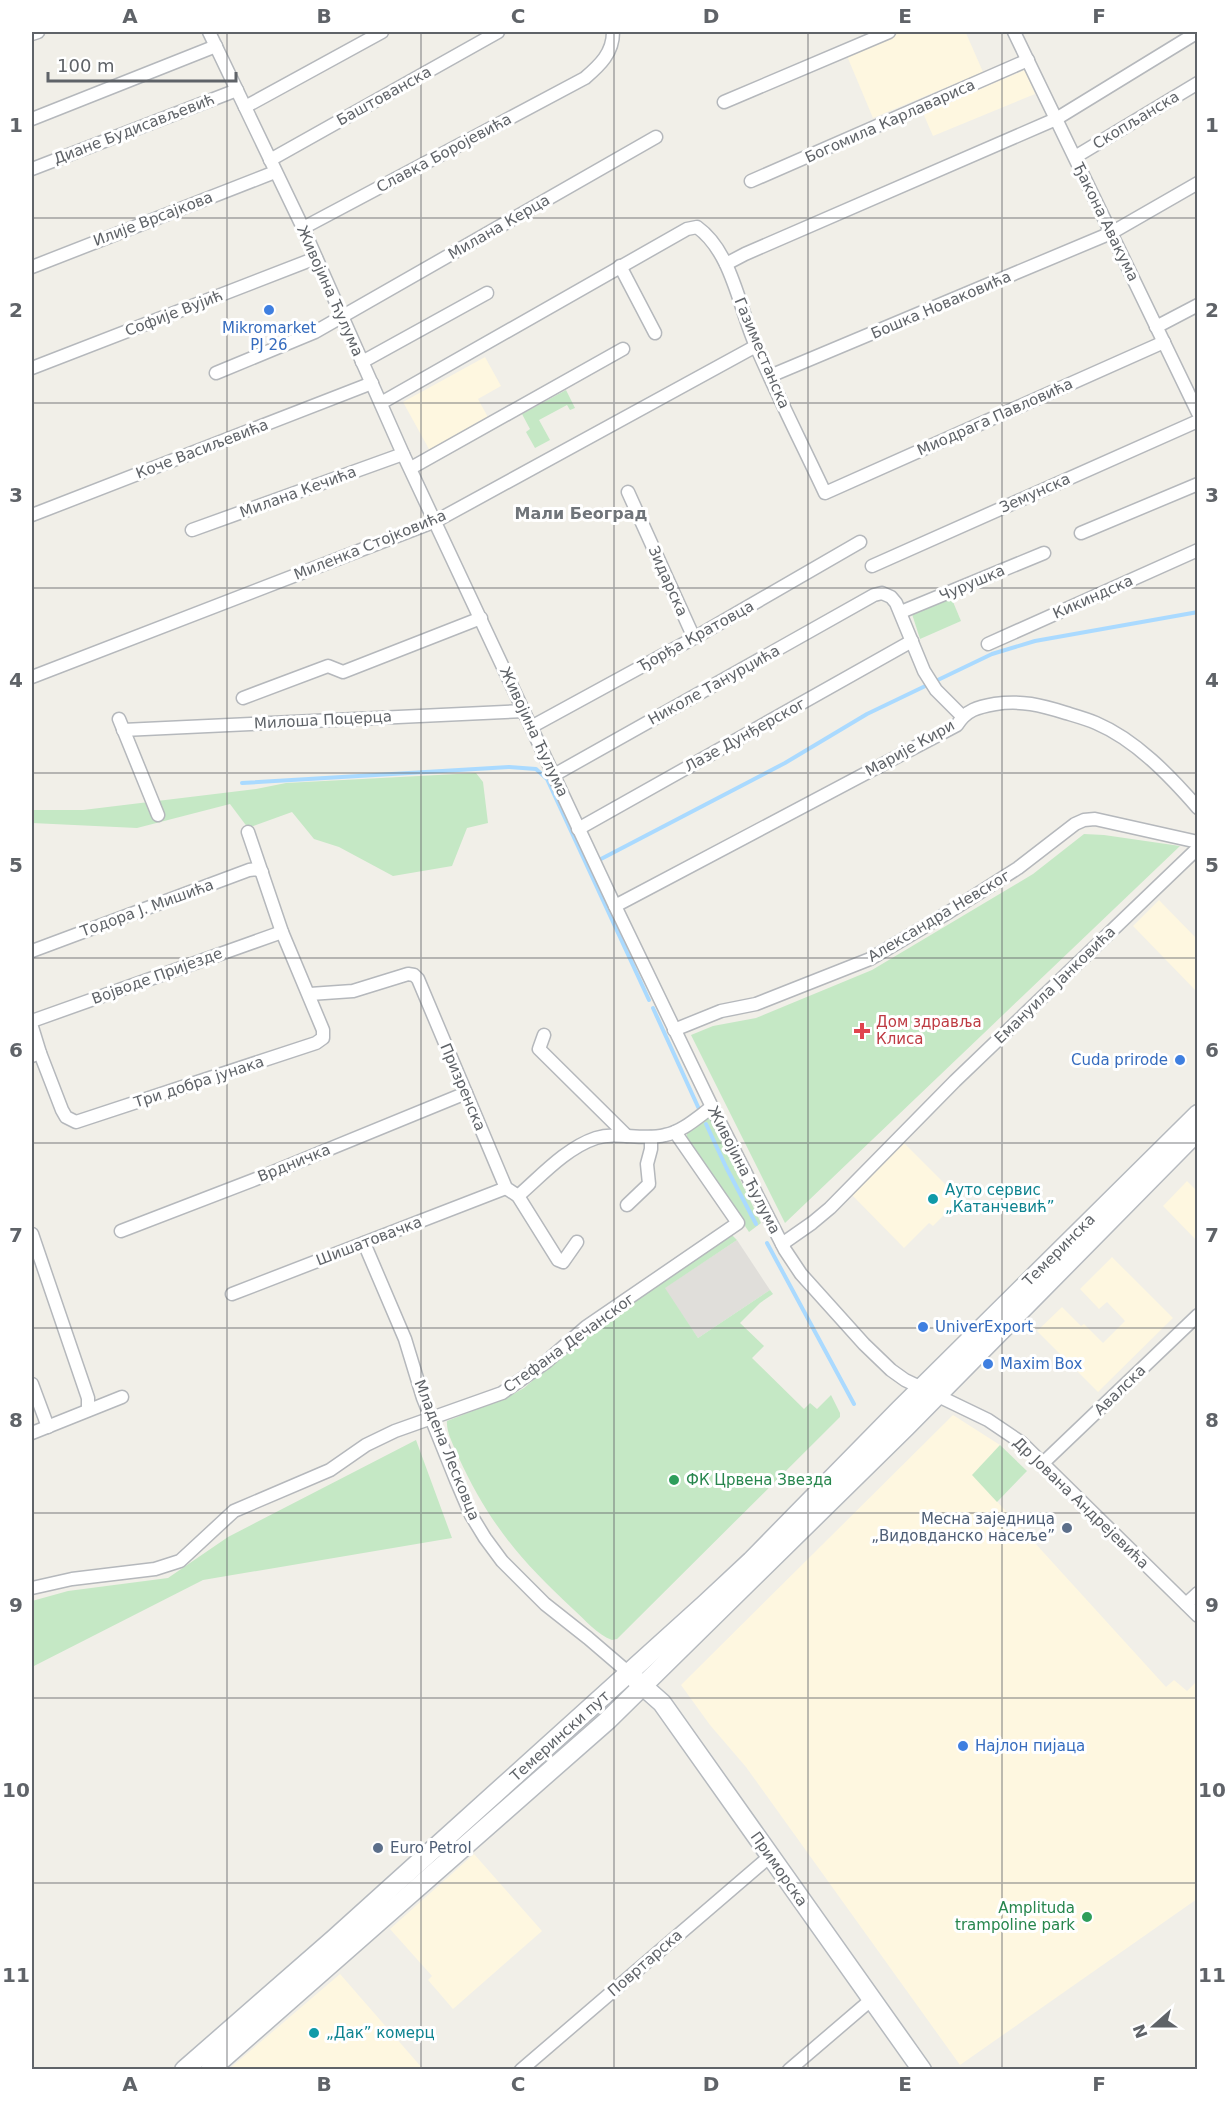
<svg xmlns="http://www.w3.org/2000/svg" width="1229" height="2101" viewBox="0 0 1229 2101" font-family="'DejaVu Sans',sans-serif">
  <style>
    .commercial { fill: #fef7e0 }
    .industrial { fill: #e0deda }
    .green { fill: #c5e8c5 }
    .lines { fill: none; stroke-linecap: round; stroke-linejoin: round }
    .stream { stroke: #aadaff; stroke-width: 4 }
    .street-casing { stroke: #b5b8bc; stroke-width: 15 }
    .secondary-casing { stroke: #b6babf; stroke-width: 21 }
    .street { stroke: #fff; stroke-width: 12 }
    .secondary { stroke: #fff; stroke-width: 18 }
    .grid { fill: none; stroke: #5f6368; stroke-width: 1.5; stroke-opacity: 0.55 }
    .shop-dot { fill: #3f7fe0; stroke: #fff; stroke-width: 2 }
    .health-dot { fill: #e0444e; stroke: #fff; stroke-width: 2 }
    .culture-dot { fill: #0f9aa8; stroke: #fff; stroke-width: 2 }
    .leisure-dot { fill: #2e9e5b; stroke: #fff; stroke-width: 2 }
    .service-dot { fill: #5c6f8a; stroke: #fff; stroke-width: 2 }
    .labels { text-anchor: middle; stroke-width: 6; stroke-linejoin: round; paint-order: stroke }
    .street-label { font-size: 15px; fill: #5f6368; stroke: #fff }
    .shop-label { font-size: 15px; fill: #366cbe; stroke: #fff; text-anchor: start }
    .health-label { font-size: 15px; fill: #be3a42; stroke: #fff; text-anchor: start }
    .culture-label { font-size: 15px; fill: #0d838f; stroke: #fff; text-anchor: start }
    .leisure-label { font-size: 15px; fill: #27864d; stroke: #fff; text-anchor: start }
    .service-label { font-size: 15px; fill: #4e5e75; stroke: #fff; text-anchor: end }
    .neighbourhood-label { font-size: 16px; font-weight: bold; fill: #70757a; stroke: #fff }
    .neatline { fill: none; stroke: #5f6368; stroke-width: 2 }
    .grid-label { font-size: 20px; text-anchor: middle; font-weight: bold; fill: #5f6368 }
  </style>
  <rect width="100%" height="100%" fill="#f1efe8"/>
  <g class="commercial">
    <polygon points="902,32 968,32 966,33 983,72 873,118 847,56"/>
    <polygon points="1025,70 1035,94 933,136 923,113"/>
    <polygon points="485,357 501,386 478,399 489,419 430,451 403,402"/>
    <polygon points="1159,900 1197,939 1197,992 1133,926"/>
    <polygon points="903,1142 960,1199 933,1226 929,1223 904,1248 851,1194"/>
    <polygon points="1187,1181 1197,1191 1197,1241 1163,1206"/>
    <polygon points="1112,1257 1173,1318 1098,1392 1037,1331 1062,1307 1081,1326 1084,1324 1103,1343 1125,1321 1107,1302 1099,1309 1080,1289"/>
    <polygon points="953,1415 1000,1445 973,1475 1166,1687 1174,1680 1187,1691 1197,1681 1197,1899 960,2065 746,1767 710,1725 681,1685"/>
    <polygon points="474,1854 542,1931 453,2009 428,1980 432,1976 390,1929"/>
    <polygon points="340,1974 423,2069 229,2069"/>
  </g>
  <polygon class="industrial" points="737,1240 770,1290 698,1338 664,1288"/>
  <g class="green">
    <polygon points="566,390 575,408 570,410 567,405 539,420 550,440 535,448 526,432 530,429 522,414"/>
    <polygon points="951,597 961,621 920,639 912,614"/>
    <polygon points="476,773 483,782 488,823 467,828 452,866 393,876 339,847 314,839 292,812 248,828 230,804 137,828 32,823 32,810 83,810 256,789 286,783"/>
    <polygon points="1084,834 1104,835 1180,846 785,1223 691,1035 713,1026 756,1018 872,970 1033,874"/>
    <polygon points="709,1115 761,1223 749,1232 687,1139 687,1131"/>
    <path d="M732,1235L737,1240L665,1288L698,1338L770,1290L773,1294L760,1303L740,1323L764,1346L752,1358L804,1409L810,1403L817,1409L831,1395L840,1413V1417L617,1639L612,1640C598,1635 584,1619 573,1609C520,1560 488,1522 458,1456C454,1446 446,1432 447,1421L508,1397L524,1388L592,1330Z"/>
    <polygon points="416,1440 452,1538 203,1580 32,1667 32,1601 68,1591 168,1578 228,1537"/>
    <polygon points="1000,1445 1027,1471 997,1502 972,1475"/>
  </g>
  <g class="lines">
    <g class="stream">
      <polyline points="242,783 509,767 536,769 547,779 649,1000"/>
      <polyline points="601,859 785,763 867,714 992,654 1035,641 1198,612"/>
      <polyline points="653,1008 699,1109"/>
      <polyline points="706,1124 726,1167 756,1224"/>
      <polyline points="767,1243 854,1404"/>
    </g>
    <defs>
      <g id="street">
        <polyline points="209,32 303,228 403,454 615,906 712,1107 785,1250 801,1274 864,1344 891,1370 905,1380 988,1420 1022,1443 1198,1616"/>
        <polyline points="1014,32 1198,413"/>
        <polyline points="32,34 38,32"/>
        <polyline points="724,102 889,32"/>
        <polyline points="245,107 382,32"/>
        <polyline points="32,119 216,46"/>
        <polyline points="1075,157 1198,83"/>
        <polyline points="270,160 498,32"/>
        <polyline points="32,169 237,90"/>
        <polyline points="751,181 1028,60"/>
        <path d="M303,228L585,78C600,65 613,53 613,32"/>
        <polyline points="726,264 745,254 1056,119 1198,32"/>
        <polyline points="620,266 655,333"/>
        <polyline points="32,267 275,172"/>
        <polyline points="1156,327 1198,305"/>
        <polyline points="362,362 487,293"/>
        <polyline points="32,368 316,258"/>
        <polyline points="216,373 315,332 656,137"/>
        <polyline points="770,376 1111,233 1198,183"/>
        <path d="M381,403L687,229L697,227C732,252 739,308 756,346C777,395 802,444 825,493L1164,342"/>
        <polyline points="411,468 623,349"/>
        <polyline points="628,492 694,638"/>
        <polyline points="32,515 372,383"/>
        <polyline points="192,530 403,454"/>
        <polyline points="1081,533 1198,484"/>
        <polyline points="872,566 1198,421"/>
        <polyline points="901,612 1044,553"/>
        <polyline points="988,644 1198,550"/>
        <polyline points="32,677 436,521 756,346"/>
        <polyline points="243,698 328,666 343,672 481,618"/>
        <polyline points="119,719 158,815"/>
        <polyline points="531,727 694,638 860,542"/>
        <polyline points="123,730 524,711"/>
        <polyline points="554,775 874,595 882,593 891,597 896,603 924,671 936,690 962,716"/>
        <polyline points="578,829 912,641"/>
        <path d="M615,906L957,725C966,710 978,707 995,704C1021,700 1041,705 1066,713C1076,716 1087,719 1096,723C1136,740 1170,776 1198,808"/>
        <polyline points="32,951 249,870 257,869 262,872"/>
        <polyline points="310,994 353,991 408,974 414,975 418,979 506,1188 518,1196 558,1260 563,1262 577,1242"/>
        <polyline points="32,1021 282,932"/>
        <polyline points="32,1027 40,1053 32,1056"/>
        <polyline points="674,1030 721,1011 756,1004 870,959 949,912 1018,868 1075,824 1084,820 1095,819 1198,842"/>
        <polyline points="544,1035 539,1049 627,1136"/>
        <polyline points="40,1053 62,1110 66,1117 76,1122 316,1043 323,1038 323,1030 282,932 248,832"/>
        <path d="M518,1196C541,1176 566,1148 596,1138C618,1131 642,1141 665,1135C682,1132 698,1117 712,1107"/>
        <polyline points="627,1205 649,1184 647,1164 651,1149 651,1137"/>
        <polyline points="121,1231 256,1179 466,1093"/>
        <polyline points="32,1234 88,1398 88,1410"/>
        <polyline points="364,1243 405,1339 423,1398 456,1480 471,1515 485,1538 502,1561 545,1604 588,1638 630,1674"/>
        <polyline points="782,1244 812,1223 830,1208 955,1081 1198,848"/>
        <polyline points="232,1294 506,1188"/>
        <polyline points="32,1384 48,1427"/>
        <polyline points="32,1433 122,1397"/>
        <polyline points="1042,1464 1198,1315"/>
        <polyline points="32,1588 72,1579 155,1569 180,1561 234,1511 330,1470 366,1445 395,1431 502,1393 546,1362 586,1327 738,1223 675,1132"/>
        <polyline points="1186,1604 1198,1593"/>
        <polyline points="521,2070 769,1857"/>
        <polyline points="789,2070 872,1999"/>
      </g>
      <g id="secondary">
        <polyline points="636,1680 662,1703 922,2070"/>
        <polyline points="184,2070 335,1938 705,1604 751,1561 900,1409 1198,1114"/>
        <polyline points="210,2070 608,1720 906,1427 1198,1131"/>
      </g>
    </defs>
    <use href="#street" class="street-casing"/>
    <use href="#secondary" class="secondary-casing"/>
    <use href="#street" class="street"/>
    <use href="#secondary" class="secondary"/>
  </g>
  <path class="grid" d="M227,32V2070M421,32V2070M614,32V2070M808,32V2070M1002,32V2070M32,218H1198M32,403H1198M32,588H1198M32,773H1198M32,958H1198M32,1143H1198M32,1328H1198M32,1513H1198M32,1698H1198M32,1883H1198"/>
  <g class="shop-dot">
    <circle cx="269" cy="310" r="6"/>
    <circle cx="1180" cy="1060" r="6"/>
    <circle cx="923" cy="1327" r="6"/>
    <circle cx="988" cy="1364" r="6"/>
    <circle cx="963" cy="1746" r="6"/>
  </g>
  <path class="health-dot" d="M859 1022h6v6h6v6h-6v6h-6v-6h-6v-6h6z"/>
  <g class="culture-dot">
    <circle cx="933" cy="1199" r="6"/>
    <circle cx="314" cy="2033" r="6"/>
  </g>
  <g class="leisure-dot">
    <circle cx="674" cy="1480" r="6"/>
    <circle cx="1087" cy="1917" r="6"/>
  </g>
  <g class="service-dot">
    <circle cx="1067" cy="1528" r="6"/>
    <circle cx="378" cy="1848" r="6"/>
  </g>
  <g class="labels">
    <g class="street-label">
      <text transform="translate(384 96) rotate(-29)" y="5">Баштованска</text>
      <text transform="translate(1136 120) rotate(-31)" y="5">Скопљанска</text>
      <text transform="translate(890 121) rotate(-24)" y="5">Богомила Карлавариса</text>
      <text transform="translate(134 129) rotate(-21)" y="5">Диане Будисављевић</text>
      <text transform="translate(444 153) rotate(-28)" y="5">Славка Боројевића</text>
      <text transform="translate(153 219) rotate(-21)" y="5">Илије Врсајкова</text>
      <text transform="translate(1106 222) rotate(64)" y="5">Ђакона Авакума</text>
      <text transform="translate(499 227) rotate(-30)" y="5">Милана Керца</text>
      <text transform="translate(330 291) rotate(66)" y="5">Живојина Ћулума</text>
      <text transform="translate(941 305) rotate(-23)" y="5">Бошка Новаковића</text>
      <text transform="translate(174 313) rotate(-21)" y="5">Софије Вујић</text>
      <text transform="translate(762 353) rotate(67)" y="5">Газиместанска</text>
      <text transform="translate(995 417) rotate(-24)" y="5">Миодрага Павловића</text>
      <text transform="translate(202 449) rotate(-21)" y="5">Коче Васиљевића</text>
      <text transform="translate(298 492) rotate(-20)" y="5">Милана Кечића</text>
      <text transform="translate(1035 493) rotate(-24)" y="5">Земунска</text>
      <text transform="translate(370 545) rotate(-22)" y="5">Миленка Стојковића</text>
      <text transform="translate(668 581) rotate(66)" y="5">Зидарска</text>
      <text transform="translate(972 583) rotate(-23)" y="5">Чурушка</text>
      <text transform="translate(1093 597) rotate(-24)" y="5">Кикиндска</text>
      <text transform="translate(696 636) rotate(-29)" y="5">Ђорђа Кратовца</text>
      <text transform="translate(714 685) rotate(-29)" y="5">Николе Танурџића</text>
      <text transform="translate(323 720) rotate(-3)" y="5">Милоша Поцерца</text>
      <text transform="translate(534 732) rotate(65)" y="5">Живојина Ћулума</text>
      <text transform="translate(745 735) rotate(-29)" y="5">Лазе Дунђерског</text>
      <text transform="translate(910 748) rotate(-29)" y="5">Марије Кири</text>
      <text transform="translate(147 908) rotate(-20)" y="5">Тодора Ј. Мишића</text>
      <text transform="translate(939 916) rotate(-31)" y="5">Александра Невског</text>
      <text transform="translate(157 976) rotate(-20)" y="5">Војводе Пријезде</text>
      <text transform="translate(1055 985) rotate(-44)" y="5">Емануила Јанковића</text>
      <text transform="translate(199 1082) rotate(-18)" y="5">Три добра јунака</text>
      <text transform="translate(463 1087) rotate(67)" y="5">Призренска</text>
      <text transform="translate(294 1163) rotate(-22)" y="5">Врдничка</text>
      <text transform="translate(744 1170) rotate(63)" y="5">Живојина Ћулума</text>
      <text transform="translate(369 1241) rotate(-21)" y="5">Шишатовачка</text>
      <text transform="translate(1059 1250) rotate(-45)" y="5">Темеринска</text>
      <text transform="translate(569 1343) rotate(-36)" y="5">Стефана Дечанског</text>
      <text transform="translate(1120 1390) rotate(-44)" y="5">Авалска</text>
      <text transform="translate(447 1450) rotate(68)" y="5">Младена Лесковца</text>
      <text transform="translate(1081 1503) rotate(44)" y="5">Др Јована Андрејевића</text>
      <text transform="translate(560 1736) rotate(-42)" y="5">Темерински пут</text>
      <text transform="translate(779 1869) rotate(55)" y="5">Приморска</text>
      <text transform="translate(645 1963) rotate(-41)" y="5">Повртарска</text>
    </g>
    <g class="shop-label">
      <text x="269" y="333" text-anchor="middle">Mikromarket<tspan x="269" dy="17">PJ 26</tspan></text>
      <text x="1168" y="1065" text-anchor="end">Cuda prirode</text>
      <text x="935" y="1332">UniverExport</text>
      <text x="1000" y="1369">Maxim Box</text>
      <text x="975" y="1751">Најлон пијаца</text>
    </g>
    <g class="health-label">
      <text x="876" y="1027">Дом здравља<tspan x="876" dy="17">Клиса</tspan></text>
    </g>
    <g class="culture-label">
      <text x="945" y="1195">Ауто сервис<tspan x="945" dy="17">„Катанчевић”</tspan></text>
      <text x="326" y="2038">„Дак” комерц</text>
    </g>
    <g class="leisure-label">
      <text x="686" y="1485">ФК Црвена Звезда</text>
      <text x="1075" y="1913" text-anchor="end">Amplituda<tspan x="1075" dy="17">trampoline park</tspan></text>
    </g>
    <g class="service-label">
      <text x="1055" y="1524">Месна заједница<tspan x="1055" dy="17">„Видовданско насеље”</tspan></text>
      <text x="390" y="1853" text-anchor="start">Euro Petrol</text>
    </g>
    <g class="neighbourhood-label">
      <text x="581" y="519">Мали Београд</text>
    </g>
  </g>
  <rect width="1229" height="2101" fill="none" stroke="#ffffff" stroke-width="66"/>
  <g transform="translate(1154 2026) rotate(249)" stroke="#ffffff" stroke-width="4.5" paint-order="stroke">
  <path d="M0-4.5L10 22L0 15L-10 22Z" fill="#5f6368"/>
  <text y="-9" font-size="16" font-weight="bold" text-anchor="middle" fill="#5f6368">N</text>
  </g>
  <path d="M48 72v9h188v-9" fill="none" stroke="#5f6368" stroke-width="3"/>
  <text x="57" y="72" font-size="18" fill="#5f6368" stroke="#ffffff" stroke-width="4.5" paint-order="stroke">100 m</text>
  <rect x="33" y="33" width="1163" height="2035" class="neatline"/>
  <g class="grid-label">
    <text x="130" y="23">A</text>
    <text x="324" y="23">B</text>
    <text x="518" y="23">C</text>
    <text x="711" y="23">D</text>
    <text x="905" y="23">E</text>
    <text x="1099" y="23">F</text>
    <text x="16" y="132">1</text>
    <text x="1212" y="132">1</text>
    <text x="16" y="317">2</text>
    <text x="1212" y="317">2</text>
    <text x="16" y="502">3</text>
    <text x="1212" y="502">3</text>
    <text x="16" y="687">4</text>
    <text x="1212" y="687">4</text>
    <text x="16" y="872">5</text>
    <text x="1212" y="872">5</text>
    <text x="16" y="1057">6</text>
    <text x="1212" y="1057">6</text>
    <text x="16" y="1242">7</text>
    <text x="1212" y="1242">7</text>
    <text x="16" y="1427">8</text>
    <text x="1212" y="1427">8</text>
    <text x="16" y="1612">9</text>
    <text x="1212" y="1612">9</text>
    <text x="16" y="1797">10</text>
    <text x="1212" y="1797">10</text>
    <text x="16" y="1982">11</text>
    <text x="1212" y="1982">11</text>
    <text x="130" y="2091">A</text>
    <text x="324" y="2091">B</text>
    <text x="518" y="2091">C</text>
    <text x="711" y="2091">D</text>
    <text x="905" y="2091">E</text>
    <text x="1099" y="2091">F</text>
  </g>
</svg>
